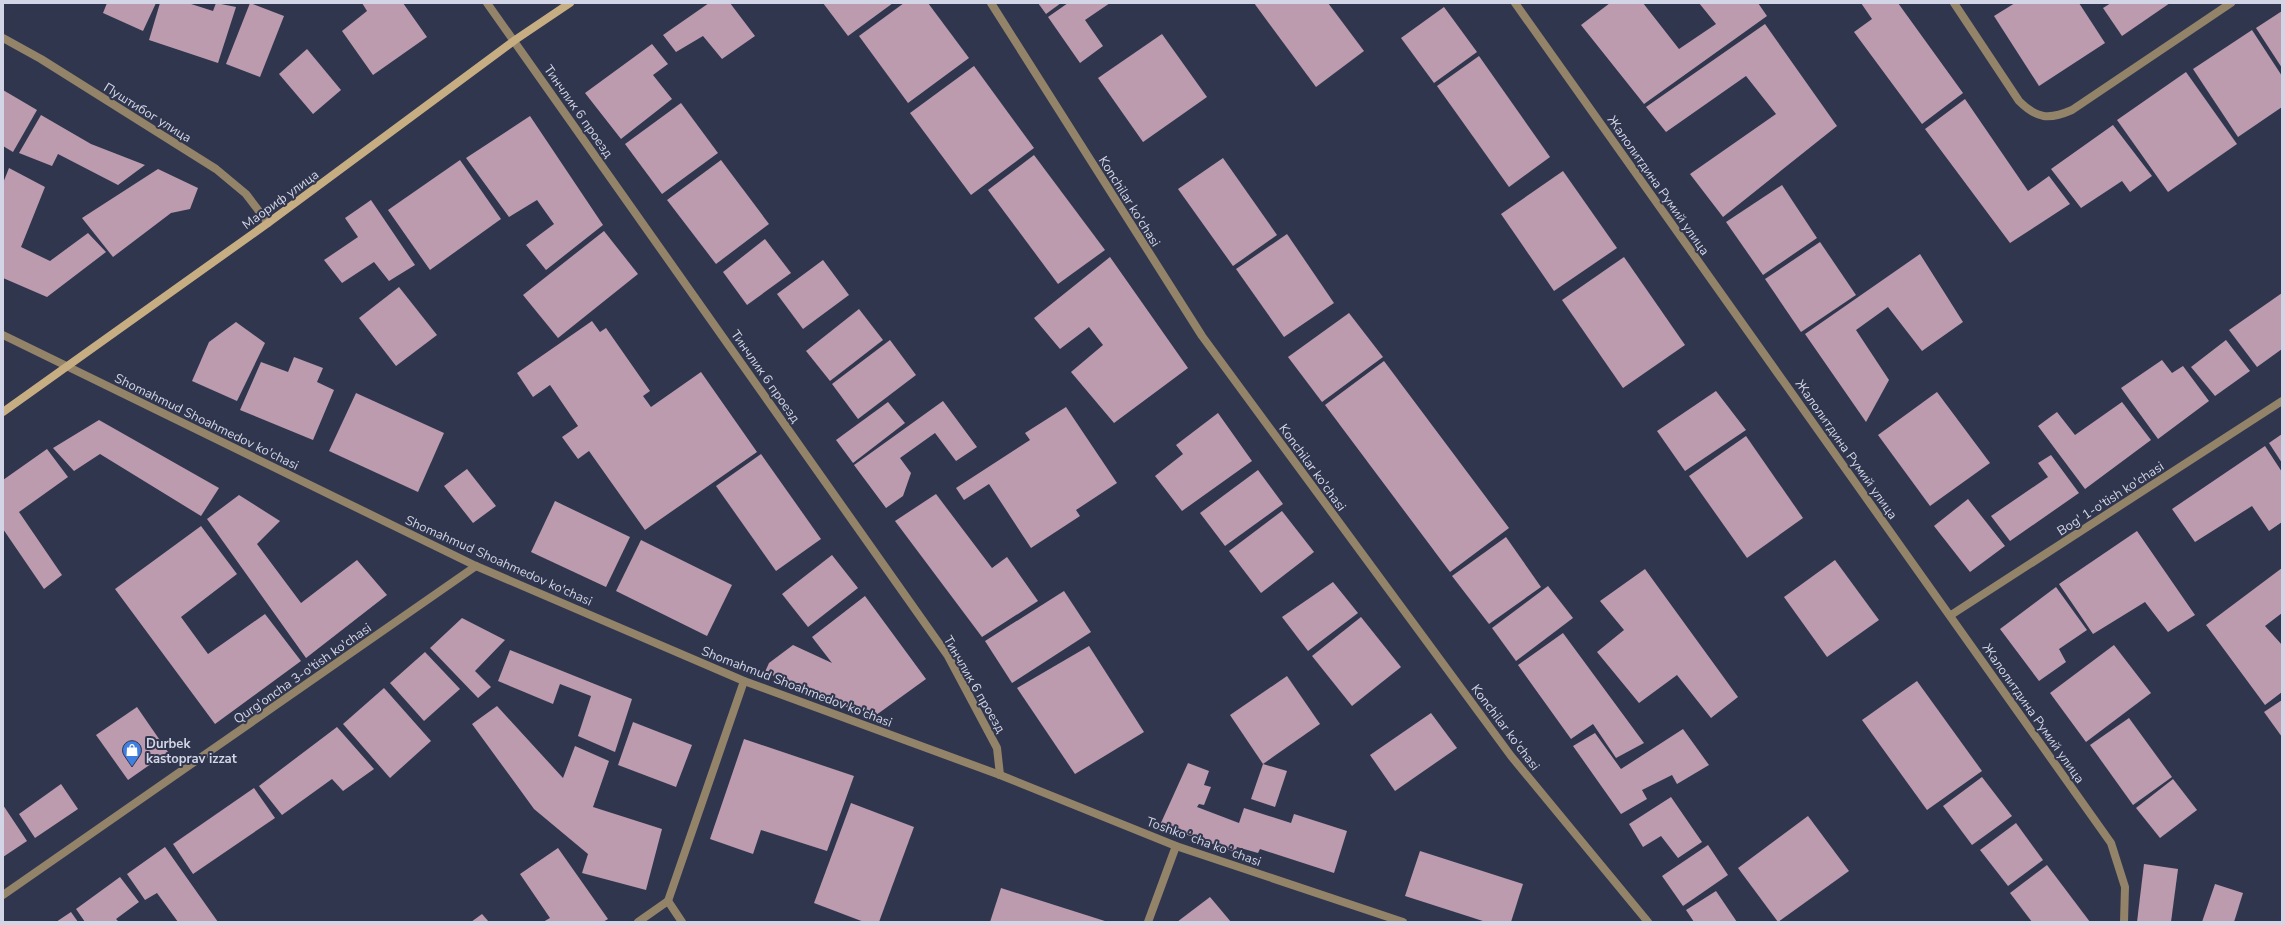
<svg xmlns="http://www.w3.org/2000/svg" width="2285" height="925" viewBox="0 0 2285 925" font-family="'Nunito Sans',sans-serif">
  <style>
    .building { fill: #bb9bad }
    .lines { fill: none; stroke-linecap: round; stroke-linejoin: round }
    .street { stroke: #938369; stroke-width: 8 }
    .secondary { stroke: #c7ad82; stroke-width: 8 }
    .labels { text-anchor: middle; stroke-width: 4; stroke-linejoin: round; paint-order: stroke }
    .street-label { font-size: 13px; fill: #d1d5e5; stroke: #31364f }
    .poi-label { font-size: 13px; font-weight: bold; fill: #d1d5e5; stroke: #31364f; text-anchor: start }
  </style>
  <rect width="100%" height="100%" fill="#31364f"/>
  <g class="building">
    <polygon points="107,3 156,3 143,31 103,13"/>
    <polygon points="160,3 188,3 213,11 216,3 236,7 218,63 149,40"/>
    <polygon points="250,3 284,16 260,77 226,64"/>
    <polygon points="362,3 403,3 427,37 373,75 342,31 367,11"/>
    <polygon points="709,3 730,3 755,36 722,59 703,36 676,52 663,35"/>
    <polygon points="823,3 893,3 848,36"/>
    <polygon points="904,3 928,3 969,58 908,103 859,36"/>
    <polygon points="1038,3 1061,3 1046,14"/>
    <polygon points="1068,3 1110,3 1085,20 1103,46 1080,63 1048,17"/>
    <polygon points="1254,3 1328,3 1364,51 1316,87"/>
    <polygon points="1610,3 1643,3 1679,49 1716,24 1699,3 1758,3 1767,16 1644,104 1581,25"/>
    <polygon points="1861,3 1898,3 1963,93 1922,124 1854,32 1872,19"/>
    <polygon points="2015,3 2079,3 2105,43 2039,86 1994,16"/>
    <polygon points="2111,3 2170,3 2122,36 2103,8"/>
    <polygon points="1444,7 1477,52 1434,83 1401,38"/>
    <polygon points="2282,11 2282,68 2256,28"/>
    <polygon points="1765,24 1837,126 1723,217 1690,174 1776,114 1746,76 1666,132 1646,107"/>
    <polygon points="2252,30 2282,76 2282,107 2238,137 2193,69"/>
    <polygon points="1162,34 1207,97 1143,142 1098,78"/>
    <polygon points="652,44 668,64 653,75 672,99 621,139 585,93"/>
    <polygon points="307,49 341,90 313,114 279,74"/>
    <polygon points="1479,56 1550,157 1509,187 1437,86"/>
    <polygon points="974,66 1034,148 971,195 910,113"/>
    <polygon points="2186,72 2237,144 2168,192 2117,120"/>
    <polygon points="3,90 37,110 13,152 3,146"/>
    <polygon points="1965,99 2028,191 2049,176 2070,204 2010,243 1925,129"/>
    <polygon points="681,103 718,153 662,194 625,144"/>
    <polygon points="41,115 91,144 145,165 118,185 58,154 52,166 19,153"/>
    <polygon points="530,116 603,225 546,270 526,245 554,224 537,200 509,217 466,158"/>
    <polygon points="2113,125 2152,176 2130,192 2122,181 2081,208 2051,169"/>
    <polygon points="1034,155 1105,250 1058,284 988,190"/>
    <polygon points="1223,158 1277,235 1233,266 1178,189"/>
    <polygon points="460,160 501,219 430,270 388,210"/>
    <polygon points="721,160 769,224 716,264 667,200"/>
    <polygon points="9,168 45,187 21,247 50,261 88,233 106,252 47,297 3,278 3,183"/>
    <polygon points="158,169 198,188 190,209 171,213 113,257 82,218"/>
    <polygon points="1563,171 1617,248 1554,291 1501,214"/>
    <polygon points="1782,185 1817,238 1763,275 1726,222"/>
    <polygon points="371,200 415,265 389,281 374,262 342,283 324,260 358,237 345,218"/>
    <polygon points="604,231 638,274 558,338 523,295"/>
    <polygon points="1287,234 1334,303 1284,337 1236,269"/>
    <polygon points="765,239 791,273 747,305 723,272"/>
    <polygon points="1820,242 1856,295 1801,332 1765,279"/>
    <polygon points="1920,254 1963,322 1922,351 1888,307 1856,330 1889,380 1866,422 1805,334"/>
    <polygon points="1110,257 1188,368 1114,423 1071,372 1103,345 1089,327 1060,349 1034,318"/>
    <polygon points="1624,257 1685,345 1623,388 1562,300"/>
    <polygon points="823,260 849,295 803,329 777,294"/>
    <polygon points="399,287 437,335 396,366 359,318"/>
    <polygon points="2282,293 2282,349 2257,367 2229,330"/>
    <polygon points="859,309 883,340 830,381 806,351"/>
    <polygon points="1349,313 1383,357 1322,402 1288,357"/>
    <polygon points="592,321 600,332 606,328 650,391 643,396 651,407 701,372 757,452 645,530 589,451 578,459 562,437 578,426 550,385 533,397 517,373"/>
    <polygon points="236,322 265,343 237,401 192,381 209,342"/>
    <polygon points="890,340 916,375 858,419 832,384"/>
    <polygon points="2226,340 2250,371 2215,396 2191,367"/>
    <polygon points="294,357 323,368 317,382 334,390 313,440 240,410 261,362 288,372"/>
    <polygon points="2162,360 2172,373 2183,366 2209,401 2158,439 2121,388"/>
    <polygon points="1384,361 1509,528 1450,572 1325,405"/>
    <polygon points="1716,391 1746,430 1685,471 1657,431"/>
    <polygon points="1937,392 1990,463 1930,506 1878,435"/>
    <polygon points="356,393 444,433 418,492 329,451"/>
    <polygon points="943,401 977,447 956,461 935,433 900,458 911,473 903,496 886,508 854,465"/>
    <polygon points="888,402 905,423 853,463 836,440"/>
    <polygon points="2122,402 2151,440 2085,489 2038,426 2057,412 2075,435"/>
    <polygon points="1066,407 1117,483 1076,510 1080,516 1031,548 989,484 964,500 956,488 1030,440 1025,433"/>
    <polygon points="1218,413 1252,461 1182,511 1155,476 1183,454 1176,445"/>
    <polygon points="99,420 219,488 201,516 100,454 74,471 53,448"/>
    <polygon points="2282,434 2282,463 2269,443"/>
    <polygon points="1746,436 1803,518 1747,558 1689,476"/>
    <polygon points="2265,446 2282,472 2282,522 2269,531 2252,506 2195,542 2172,509"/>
    <polygon points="47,449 68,477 19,512 62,575 44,589 3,529 3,480"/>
    <polygon points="761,454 821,539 776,571 716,486"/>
    <polygon points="2051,455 2079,493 2010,541 1991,516 2048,477 2038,463"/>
    <polygon points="467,469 496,506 473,523 444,486"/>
    <polygon points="1258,470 1283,504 1225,546 1200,513"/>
    <polygon points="936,494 992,568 1007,557 1038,601 982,637 895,521"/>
    <polygon points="239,495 280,521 257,544 301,603 357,560 387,595 306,658 207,519"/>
    <polygon points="1968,499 2005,546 1970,572 1934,526"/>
    <polygon points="555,501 630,537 606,587 531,552"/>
    <polygon points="1282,511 1314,552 1261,593 1229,551"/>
    <polygon points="201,526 237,574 181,617 208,654 265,614 301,661 215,724 115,589"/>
    <polygon points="2137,531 2195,615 2168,632 2145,602 2093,634 2059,584"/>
    <polygon points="1506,537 1541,587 1489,624 1452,576"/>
    <polygon points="641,540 732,585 707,636 616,591"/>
    <polygon points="832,555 858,588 808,627 782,594"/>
    <polygon points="1835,560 1879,620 1827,657 1784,597"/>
    <polygon points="2282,568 2282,613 2265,626 2282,645 2282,692 2265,705 2206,625"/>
    <polygon points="1645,569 1738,697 1711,718 1677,675 1639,703 1597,652 1624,630 1600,601"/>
    <polygon points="1333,582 1358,613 1308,651 1282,617"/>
    <polygon points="1548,586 1573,618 1516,661 1492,628"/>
    <polygon points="2056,587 2087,630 2059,649 2066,662 2039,681 2000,629"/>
    <polygon points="1064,591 1091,632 1012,683 985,641"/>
    <polygon points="865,596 926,679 872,718 765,672 769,663 793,645 832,663 812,637"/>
    <polygon points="1361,617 1401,667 1352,706 1312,656"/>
    <polygon points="462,618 505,640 475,671 491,687 478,698 430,648"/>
    <polygon points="1563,633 1644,743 1616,758 1593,724 1571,739 1518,665"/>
    <polygon points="2114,645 2151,693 2086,742 2050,693"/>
    <polygon points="1089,646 1144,732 1075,774 1017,688"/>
    <polygon points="510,650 632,699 615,752 578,736 591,696 560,684 553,704 498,681"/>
    <polygon points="425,652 460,689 424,721 390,683"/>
    <polygon points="1287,676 1320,724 1263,764 1230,715"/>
    <polygon points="1917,681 1982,771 1927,810 1862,720"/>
    <polygon points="384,688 431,741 390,778 343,724"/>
    <polygon points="2282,700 2282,737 2264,712"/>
    <polygon points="497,706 563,778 575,746 609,761 593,807 662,829 646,890 582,873 588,854 534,809 472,724"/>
    <polygon points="137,707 168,752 128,780 96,735"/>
    <polygon points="1431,713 1457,748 1395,791 1370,755"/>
    <polygon points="2129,718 2172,777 2133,805 2090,745"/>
    <polygon points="633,722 692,745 676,787 618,765"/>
    <polygon points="337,727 374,769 343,791 332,779 282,815 259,786"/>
    <polygon points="1683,729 1709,765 1677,784 1672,775 1642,790 1647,799 1621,814 1573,746 1595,733 1621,769"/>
    <polygon points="744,739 854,776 827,851 761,830 753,854 710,839"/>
    <polygon points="1188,763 1209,771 1204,785 1211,787 1204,805 1199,804 1197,807 1239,823 1244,808 1291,823 1294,814 1347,831 1334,873 1260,849 1258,853 1237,847 1235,852 1160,825"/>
    <polygon points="1263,764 1287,771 1275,807 1251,799"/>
    <polygon points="1982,777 2012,816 1972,845 1943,806"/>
    <polygon points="2173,779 2197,810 2160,838 2136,808"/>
    <polygon points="61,784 78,809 35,838 19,814"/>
    <polygon points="254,788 275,818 193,874 173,844"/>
    <polygon points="1671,797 1702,842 1678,858 1661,836 1643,847 1629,824"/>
    <polygon points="851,803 914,827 879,922 864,922 814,903"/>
    <polygon points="3,805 27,841 3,857"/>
    <polygon points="1808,816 1849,871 1778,922 1738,868"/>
    <polygon points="2016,823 2043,860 2008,886 1980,850"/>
    <polygon points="1708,845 1728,875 1683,906 1662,876"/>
    <polygon points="165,847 218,922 178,922 157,893 145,900 127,874"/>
    <polygon points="558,848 608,919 603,922 543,922 550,918 520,874"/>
    <polygon points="1420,851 1523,884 1511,922 1486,922 1405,896"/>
    <polygon points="2144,864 2178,869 2171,922 2137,922"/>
    <polygon points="2047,865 2090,922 2032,922 2010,893"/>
    <polygon points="120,877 139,902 116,919 119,922 85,922 76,909"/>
    <polygon points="2215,884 2243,893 2234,922 2202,922"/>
    <polygon points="1001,888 1108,922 990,922"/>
    <polygon points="1716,891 1737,922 1694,922 1686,910"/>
    <polygon points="1210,897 1231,922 1177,922"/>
    <polygon points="71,912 78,922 56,922"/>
    <polygon points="482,914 489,922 471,922"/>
  </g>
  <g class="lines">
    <g class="street">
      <polyline points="487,3 948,656 997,748 1000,775"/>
      <polyline points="991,3 1202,336 1511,756 1648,922"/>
      <polyline points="1515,3 2111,843 2125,887 2124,922"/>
      <path d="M1954,3L2019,101C2037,119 2049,120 2072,110L2231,3"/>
      <polyline points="3,38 41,59 216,169 246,194 268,223"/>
      <polyline points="3,335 476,566 744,681 1000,775 1176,846 1403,922"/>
      <polyline points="1951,615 2282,401"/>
      <polyline points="3,895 476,566"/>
      <polyline points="668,901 744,681"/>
      <polyline points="668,901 682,922"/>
      <polyline points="638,922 668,901"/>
      <polyline points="1148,922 1176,846"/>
    </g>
    <polyline class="secondary" points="3,412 268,223 515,40 570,3"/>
  </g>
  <defs>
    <symbol id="shop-pin" viewBox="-11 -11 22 30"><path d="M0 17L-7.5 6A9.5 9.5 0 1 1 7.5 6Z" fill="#3f7fe0" stroke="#31364f"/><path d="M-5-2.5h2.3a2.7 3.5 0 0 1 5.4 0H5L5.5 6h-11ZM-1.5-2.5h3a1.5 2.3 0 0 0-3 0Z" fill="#fff"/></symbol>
  </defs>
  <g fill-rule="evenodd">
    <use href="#shop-pin" x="121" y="739" width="22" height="30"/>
  </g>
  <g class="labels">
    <g class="street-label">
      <text transform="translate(579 111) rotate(55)" y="5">Тинчлик 6 проезд</text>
      <text transform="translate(148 112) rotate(32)" y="5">Пуштибог улица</text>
      <text transform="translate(1659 185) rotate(55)" y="5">Жалолитдина Румий улица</text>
      <text transform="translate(280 199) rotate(-36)" y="5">Маориф улица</text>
      <text transform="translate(1130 201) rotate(58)" y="5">Konchilar ko'chasi</text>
      <text transform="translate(766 376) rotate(55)" y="5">Тинчлик 6 проезд</text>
      <text transform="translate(207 421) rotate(26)" y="5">Shomahmud Shoahmedov ko'chasi</text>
      <text transform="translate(1847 449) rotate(55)" y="5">Жалолитдина Румий улица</text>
      <text transform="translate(1313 467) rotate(54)" y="5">Konchilar ko'chasi</text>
      <text transform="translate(2110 498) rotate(-33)" y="5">Bog' 1-o'tish ko'chasi</text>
      <text transform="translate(499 560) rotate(24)" y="5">Shomahmud Shoahmedov ko'chasi</text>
      <text transform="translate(302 673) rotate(-35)" y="5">Qurg'oncha 3-o'tish ko'chasi</text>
      <text transform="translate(975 684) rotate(60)" y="5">Тинчлик 6 проезд</text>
      <text transform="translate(797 686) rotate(21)" y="5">Shomahmud Shoahmedov ko'chasi</text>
      <text transform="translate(2034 713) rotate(55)" y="5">Жалолитдина Румий улица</text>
      <text transform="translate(1506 727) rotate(53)" y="5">Konchilar ko'chasi</text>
      <text transform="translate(1204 841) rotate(20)" y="5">Toshkoʻcha koʻchasi</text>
    </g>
    <g class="poi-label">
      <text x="146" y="748">Durbek<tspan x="146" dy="15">kastoprav izzat</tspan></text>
    </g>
  </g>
  <rect width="2285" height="925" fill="none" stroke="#d1d5e5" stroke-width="8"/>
</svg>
